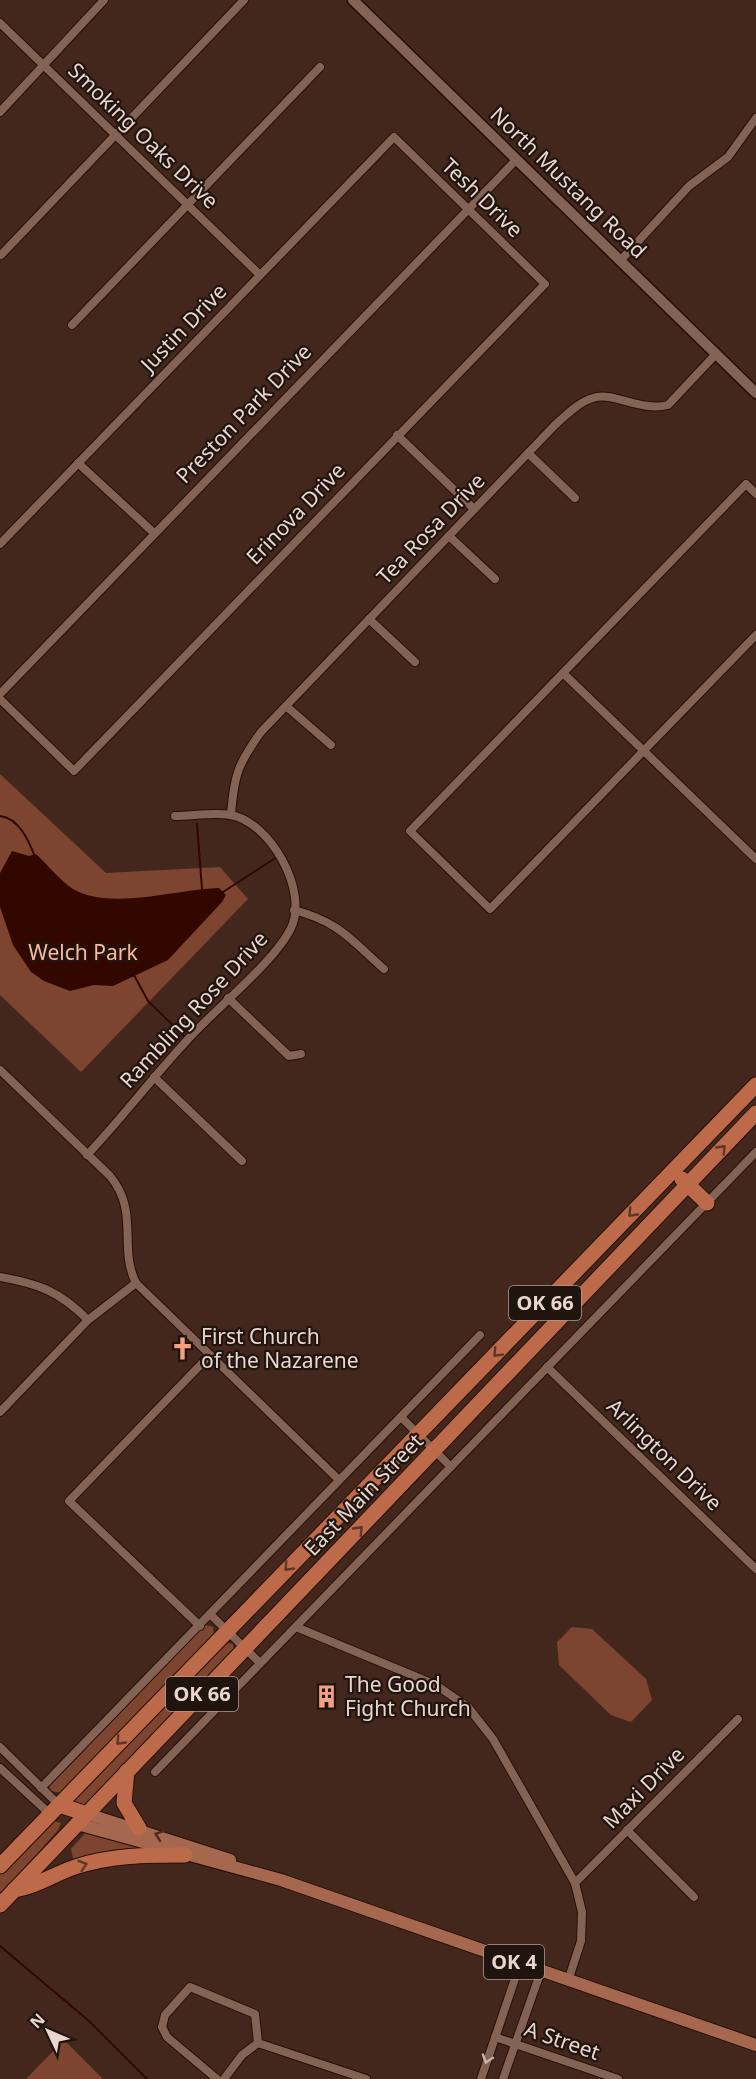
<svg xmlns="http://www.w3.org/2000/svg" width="756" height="2079" viewBox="0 0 756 2079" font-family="'Noto Sans',sans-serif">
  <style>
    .green { fill: #7d4530 }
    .water { fill: #310700 }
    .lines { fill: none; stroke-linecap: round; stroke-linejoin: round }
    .stream { stroke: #310700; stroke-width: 2 }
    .street-casing { stroke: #280f05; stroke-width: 10 }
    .secondary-casing { stroke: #280f05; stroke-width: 13 }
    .primary-casing { stroke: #280f05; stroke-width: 14 }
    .highway-casing { stroke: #280f05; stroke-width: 17 }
    .street { stroke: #836356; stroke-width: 8 }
    .secondary { stroke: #836356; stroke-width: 10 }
    .primary { stroke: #a6674f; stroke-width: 12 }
    .highway { stroke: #bd6a4a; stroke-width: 15 }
    .oneway { stroke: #5f3627 }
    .oneway2 { stroke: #482d22 }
    .oneway3 { stroke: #cab4ab }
    .labels { text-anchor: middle; stroke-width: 4.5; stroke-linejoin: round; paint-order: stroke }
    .shield { fill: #20140f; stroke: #ad9c95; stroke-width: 1.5 }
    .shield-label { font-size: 20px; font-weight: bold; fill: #e9d6cf }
    .street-label { font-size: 21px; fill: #e9d6cf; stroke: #20140f }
    .park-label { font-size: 21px; fill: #fdb79c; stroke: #20140f }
    .poi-label { font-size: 21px; fill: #e9d6cf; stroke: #20140f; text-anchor: start }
  </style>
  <rect width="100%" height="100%" fill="#43271c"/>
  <g class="green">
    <polygon points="0,774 106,873 220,867 248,899 81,1072 0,995"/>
    <polygon points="205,1625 213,1627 214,1637 63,1793 51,1791 49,1787"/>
    <polygon points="572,1627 592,1629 646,1679 652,1700 631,1722 611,1715 559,1665 557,1642"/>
    <polygon points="224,1642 233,1644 234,1652 85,1807 74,1806 76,1799 107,1767 123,1743"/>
    <polygon points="53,1821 61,1823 58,1830 0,1896 0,1871"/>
    <polygon points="87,1831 158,1851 74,1863 71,1849"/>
    <polygon points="64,2040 103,2079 26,2079"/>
  </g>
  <path class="water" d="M12,851L29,856L36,854C48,865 59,880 73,889C110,911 177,889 219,888L226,895L222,902L168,960L113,986L94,985L70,991L44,981L31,972L13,945L0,907V873Z"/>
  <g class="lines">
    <g class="stream">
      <path d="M0,816C19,818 29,841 35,857"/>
      <polyline points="197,824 202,889"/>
      <polyline points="223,892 277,857"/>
      <polyline points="134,975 148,1001 185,1037"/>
      <polyline points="0,1946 89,2021 147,2079"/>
    </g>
    <defs>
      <g id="street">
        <polyline points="0,23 260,275"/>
        <polyline points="0,112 104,0"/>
        <polyline points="1,255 244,0"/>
        <polyline points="620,261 689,186 728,157 756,118"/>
        <polyline points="72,325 320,67"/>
        <polyline points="397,435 474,509"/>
        <polyline points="528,453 575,498"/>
        <polyline points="78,463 154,533"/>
        <polyline points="756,494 746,484 410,831 490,909 756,635"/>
        <polyline points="449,536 495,579"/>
        <polyline points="0,544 394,137 545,284 74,771 0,699"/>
        <polyline points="369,619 415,662"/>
        <polyline points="563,673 756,859"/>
        <polyline points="0,694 516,160"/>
        <polyline points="286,706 331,745"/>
        <path d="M231,815C234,775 238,764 261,732L555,425C566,415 579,402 593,398C612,391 641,412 668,405L716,354"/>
        <path d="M294,910C339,922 350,939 384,969"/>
        <polyline points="228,998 289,1056 301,1054"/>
        <path d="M0,1070L110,1176C140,1212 118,1248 136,1283L339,1480"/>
        <polyline points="154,1077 242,1161"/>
        <path d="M87,1155C124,1116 155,1074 192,1035C219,1006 275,961 291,928C309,891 270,821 230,815C213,812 192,816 175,816"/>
        <path d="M0,1277C39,1284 59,1291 88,1320"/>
        <polyline points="547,1367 756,1569"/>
        <polyline points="0,1412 88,1320 136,1283"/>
        <polyline points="401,1417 451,1467"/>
        <polyline points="210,1614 260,1663"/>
        <polyline points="200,1626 69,1501 210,1355"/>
        <polyline points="296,1627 436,1685 468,1707 493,1739 575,1883 582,1912 581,1941 568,1981"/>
        <polyline points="0,1747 59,1805"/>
        <polyline points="0,1768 50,1814"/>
        <polyline points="155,1772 756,1152"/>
        <polyline points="41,1788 480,1335"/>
        <polyline points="627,1830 694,1897"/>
        <polyline points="575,1883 738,1719"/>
        <polyline points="495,2037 618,2079"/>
        <polyline points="258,2043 366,2079"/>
        <polyline points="217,2079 167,2037 162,2027 165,2015 190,1987 255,2014 258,2043 242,2055 224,2079"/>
        <polyline points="481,2079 520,1964"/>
        <polyline points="503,2079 541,1971"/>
      </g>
      <polyline id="secondary" points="353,0 756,393"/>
      <g id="primary">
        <polyline points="87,1814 230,1860"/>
        <polyline points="77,1824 281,1880 756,2045"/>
      </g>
      <g id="highway">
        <polyline points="682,1179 707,1203"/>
        <polyline points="127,1771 124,1803 139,1828"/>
        <polyline points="59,1805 87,1814"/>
        <polyline points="0,1866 756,1085"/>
        <path d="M14,1890C36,1887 54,1874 75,1867C111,1855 147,1855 185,1855"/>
        <polyline points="0,1905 756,1113"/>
      </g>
    </defs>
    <use href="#street" class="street-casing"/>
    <use href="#secondary" class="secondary-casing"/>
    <use href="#primary" class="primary-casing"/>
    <use href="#highway" class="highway-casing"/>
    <use href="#street" class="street"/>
    <use href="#secondary" class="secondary"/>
    <use href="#primary" class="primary"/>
    <use href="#highway" class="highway"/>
  </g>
  <defs><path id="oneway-chevron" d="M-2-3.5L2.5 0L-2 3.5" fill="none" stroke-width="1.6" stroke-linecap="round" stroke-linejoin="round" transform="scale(1.5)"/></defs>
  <g class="oneway">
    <use href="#oneway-chevron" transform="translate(722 1149) rotate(-46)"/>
    <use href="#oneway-chevron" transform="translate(632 1213) rotate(134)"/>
    <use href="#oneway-chevron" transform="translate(497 1353) rotate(134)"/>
    <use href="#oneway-chevron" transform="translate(359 1530) rotate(-46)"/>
    <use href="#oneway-chevron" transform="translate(288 1567) rotate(134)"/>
    <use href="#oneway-chevron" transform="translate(120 1741) rotate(134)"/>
    <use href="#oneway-chevron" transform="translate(83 1865) rotate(-17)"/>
  </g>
  <use class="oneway2" href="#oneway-chevron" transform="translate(159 1835) rotate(-161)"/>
  <use class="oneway3" href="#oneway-chevron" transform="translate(487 2059) rotate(108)"/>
  <defs>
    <symbol id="church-bare" viewBox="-9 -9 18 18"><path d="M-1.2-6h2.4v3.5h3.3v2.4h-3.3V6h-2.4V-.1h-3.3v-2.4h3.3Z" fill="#f2a080" stroke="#20140f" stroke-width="2.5" paint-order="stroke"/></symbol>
    <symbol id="building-bare" viewBox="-9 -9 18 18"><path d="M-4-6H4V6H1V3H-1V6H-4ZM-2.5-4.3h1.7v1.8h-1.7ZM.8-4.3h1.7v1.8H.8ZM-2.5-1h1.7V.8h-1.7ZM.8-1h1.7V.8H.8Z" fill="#f2a080" stroke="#20140f" stroke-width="2.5" paint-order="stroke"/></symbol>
  </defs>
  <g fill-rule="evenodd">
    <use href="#church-bare" x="166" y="1332" width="33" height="33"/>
    <use href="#building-bare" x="310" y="1680" width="33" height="33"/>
  </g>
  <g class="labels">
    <g class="shield">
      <rect x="509" y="1286" width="72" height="34" rx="4.5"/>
      <rect x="166" y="1677" width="72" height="34" rx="4.5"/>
      <rect x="484" y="1945" width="60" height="34" rx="4.5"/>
    </g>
    <g class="shield-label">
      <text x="545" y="1310">OK 66</text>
      <text x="202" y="1701">OK 66</text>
      <text x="514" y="1969">OK 4</text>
    </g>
    <g class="street-label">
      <text transform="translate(143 136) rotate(44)" y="7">Smoking Oaks Drive</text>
      <text transform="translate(568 183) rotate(44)" y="7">North Mustang Road</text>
      <text transform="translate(482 198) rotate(44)" y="7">Tesh Drive</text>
      <text transform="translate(184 328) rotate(-46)" y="7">Justin Drive</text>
      <text transform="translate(244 414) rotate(-46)" y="7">Preston Park Drive</text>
      <text transform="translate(296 514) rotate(-46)" y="7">Erinova Drive</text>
      <text transform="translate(431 529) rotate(-46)" y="7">Tea Rosa Drive</text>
      <text transform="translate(194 1010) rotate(-47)" y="7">Rambling Rose Drive</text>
      <text transform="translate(664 1455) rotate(44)" y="7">Arlington Drive</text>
      <text transform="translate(364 1495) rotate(-46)" y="7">East Main Street</text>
      <text transform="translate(644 1788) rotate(-45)" y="7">Maxi Drive</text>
      <text transform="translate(562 2041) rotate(19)" y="7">A Street</text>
    </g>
    <g class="park-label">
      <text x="83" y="960">Welch Park</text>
    </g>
    <g class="poi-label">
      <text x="201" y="1344">First Church<tspan x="201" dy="24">of the Nazarene</tspan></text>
      <text x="345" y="1692">The Good<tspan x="345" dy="24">Fight Church</tspan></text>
    </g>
  </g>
  <g transform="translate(48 2031) rotate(314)" stroke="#20140f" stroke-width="4.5" paint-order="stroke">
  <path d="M0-4.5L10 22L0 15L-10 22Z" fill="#e9d6cf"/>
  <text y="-9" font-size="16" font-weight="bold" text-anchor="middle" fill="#e9d6cf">N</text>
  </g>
</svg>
